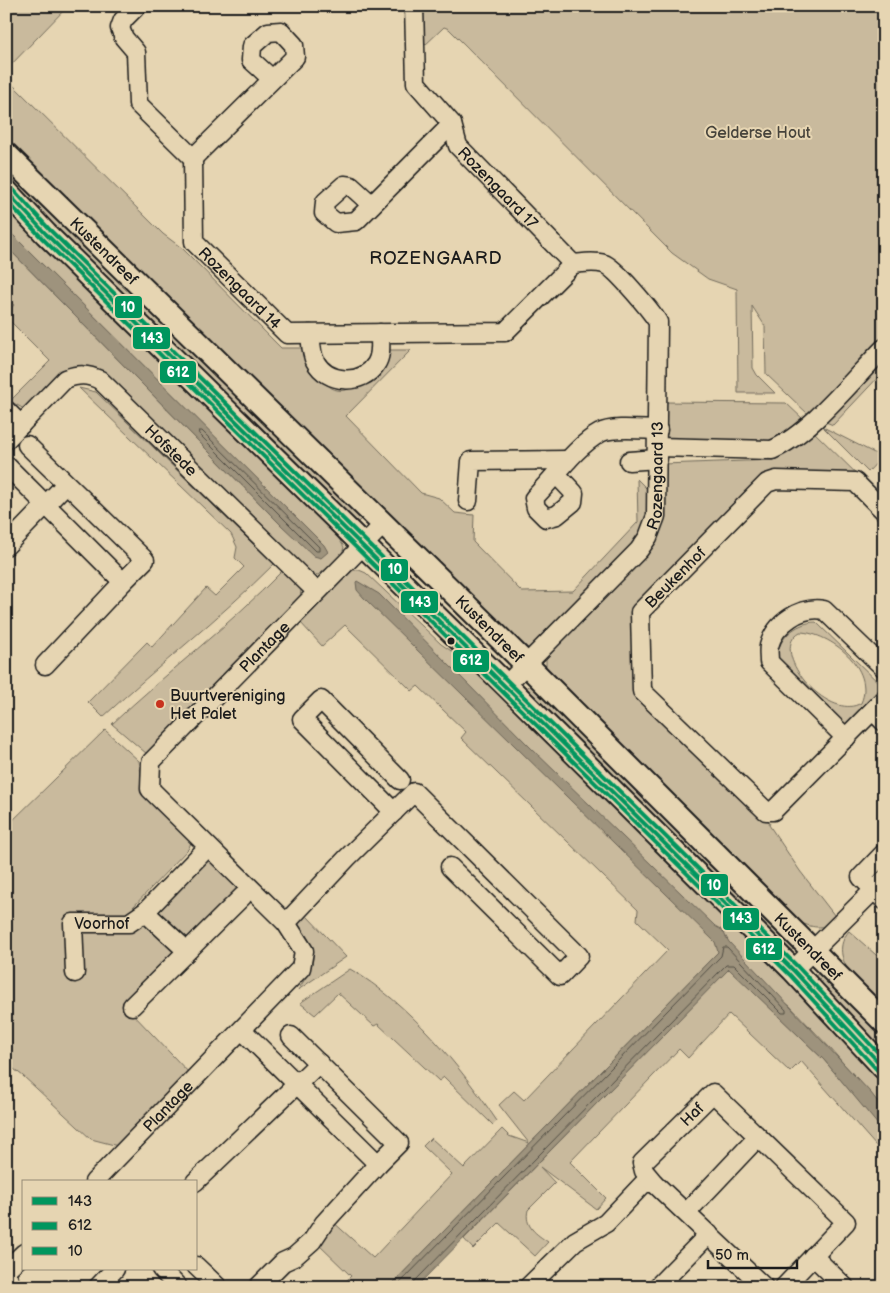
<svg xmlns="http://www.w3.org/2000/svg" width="890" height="1293" viewBox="0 0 890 1293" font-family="'Balsamiq Sans',sans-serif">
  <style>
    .green { fill: #c9ba9d; stroke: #726b5c; fill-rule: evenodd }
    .water { fill: #9e937d; stroke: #6a6356 }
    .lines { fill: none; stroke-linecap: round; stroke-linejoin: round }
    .shore { stroke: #504c43; stroke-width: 1 }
    .minor-casing { stroke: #1c1c1c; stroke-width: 21 }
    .major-casing { stroke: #1c1c1c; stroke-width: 26 }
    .minor { stroke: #e6d5b2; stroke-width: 18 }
    .major { stroke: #e6d5b2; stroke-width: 22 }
    .bus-1-casing { stroke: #e6d5b2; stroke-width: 8 }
    .bus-2-casing { stroke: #e6d5b2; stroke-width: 8 }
    .bus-3-casing { stroke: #e6d5b2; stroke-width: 8 }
    .bus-1 { stroke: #00965e; stroke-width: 4 }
    .bus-2 { stroke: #00965e; stroke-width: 4 }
    .bus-3 { stroke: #00965e; stroke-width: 4 }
    .bus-dot { fill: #1c1c1c; stroke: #e6d5b2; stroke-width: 2 }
    .poi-dot { fill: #c8321e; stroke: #e6d5b2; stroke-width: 2 }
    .labels { text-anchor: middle; stroke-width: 4; stroke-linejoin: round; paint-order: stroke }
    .park-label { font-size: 16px; fill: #47443c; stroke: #e6d5b2 }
    .street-label { font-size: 16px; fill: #1c1c1c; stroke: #e6d5b2 }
    .poi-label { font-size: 16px; fill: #1c1c1c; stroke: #e6d5b2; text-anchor: start }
    .neighbourhood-label { font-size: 18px; letter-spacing: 1px; fill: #1c1c1c; stroke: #e6d5b2 }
    .line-badge { stroke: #e6d5b2; stroke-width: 2 }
    .badge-label { font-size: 14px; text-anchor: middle; font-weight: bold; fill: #fff }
  </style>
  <rect width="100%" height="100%" fill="#e6d5b2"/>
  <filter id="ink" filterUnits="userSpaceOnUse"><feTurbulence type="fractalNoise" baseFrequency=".02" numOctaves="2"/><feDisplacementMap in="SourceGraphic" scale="10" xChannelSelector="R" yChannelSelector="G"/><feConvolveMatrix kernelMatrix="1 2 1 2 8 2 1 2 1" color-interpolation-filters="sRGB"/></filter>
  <g filter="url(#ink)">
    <g class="green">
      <polygon points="7,6 68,6 6,70 6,7"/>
      <polygon points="419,6 884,6 884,371 833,425 809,415 766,374 765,326 752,306 753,368 757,375 775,393 738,393 737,289 708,279 672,253 449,29 444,27 422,48"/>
      <path d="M6,78L163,234L183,249L281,348H308C316,366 325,400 351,388L390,350H411L346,416L421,493L439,498L455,513L474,515L473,542L522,592L573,591L638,522L637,479L647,489V521L641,534L534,647L528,650L520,647L6,146Z"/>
      <polygon points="6,164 181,336 361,519 356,524 6,184"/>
      <polygon points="6,199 332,528 344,547 341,558 318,575 309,573 95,372 24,409 10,401 50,361 6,317 6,314 14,305 6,297 6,246 281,525 307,529 6,228"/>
      <path d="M79,388L96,392L274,564C220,618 159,665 103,717L88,702L147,642L152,647L206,588L215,596L244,567L235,558L237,547L231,534Z"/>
      <polygon points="663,402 786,403 804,420 783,440 664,449"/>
      <path d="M809,427L870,487L782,480L642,613L646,700L770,823L769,825L800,871L838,920C824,929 815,929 799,922L546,668V659L659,536L664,520L663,464L774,460Z"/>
      <polygon points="823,427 882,457 868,472"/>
      <polygon points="351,570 359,570 366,573 441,644 466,661 845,1035 884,1079 884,1110 830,1048 790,1006 718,952 389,1287 340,1287 351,1276 317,1243 331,1220 373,1258 452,1174 423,1146 431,1138 464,1168 502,1129 509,1136 529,1143 499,1105 514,1091 524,1100 668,950 637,920 638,910 461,738 466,732 418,686 412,691 345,625 322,646 300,622"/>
      <path d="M282,571L301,590L300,599L147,754L112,724C167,672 229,626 282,571Z"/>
      <path d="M816,622L884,688V696L848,732L778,661C774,641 796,622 816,622ZM800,632C831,633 876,669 861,703C829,723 766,651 800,632Z"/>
      <polygon points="532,683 797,946 788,953 524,691"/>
      <polygon points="105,730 139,761 143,787 153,803 191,842 189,848 133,907 179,953 132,1013 191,1075 118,1146 91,1139 23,1076 6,1063 6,827"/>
      <polygon points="206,857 244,889 190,944 155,914"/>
      <path d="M306,915L346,957L298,990C317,961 320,951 297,923Z"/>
      <path d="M849,931L884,962V1009C865,990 825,959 849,931Z"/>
      <path d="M729,968L824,1060L877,1122L884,1132V1155L801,1061L790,1072L729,1014L688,1058L679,1049L570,1162L606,1198L596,1209L540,1167L555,1183L528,1210C524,1226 536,1234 548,1242L535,1256L499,1223L473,1249L464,1239Z"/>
      <path d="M350,969C408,1002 460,1066 497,1121L493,1125L444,1077L439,1081L378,1024L374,1026L338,993L315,1015L300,1003Z"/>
      <polygon points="821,970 884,1036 884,1054 814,978"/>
    </g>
    <g class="water">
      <polygon points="6,228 324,545 328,552 321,558 314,556 281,525 6,246"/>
      <polygon points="357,581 379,594 530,747 715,926 722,930 729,942 871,1093 884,1110 884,1132 824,1060 729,969 416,1287 389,1287 718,952 715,942 364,598 357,590 356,582"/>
    </g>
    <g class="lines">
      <g class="shore">
        <polygon points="199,431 202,431 319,547 319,551 316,551 199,434"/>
        <polyline points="396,1287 721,956 723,947 727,947 786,1010 786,1013 782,1013 734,965 726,965 415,1281 413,1287"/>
      </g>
      <defs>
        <g id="minor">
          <polyline points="137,6 123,20 120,28 124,38 136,52 138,104 193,158"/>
          <path id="s1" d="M414,6L416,83L452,124L458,146L573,264"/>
          <path id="s2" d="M193,158L194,242L287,334L505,332L573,264"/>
          <polyline points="193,158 295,57 294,45 281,31 268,32 252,46 251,60 272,79"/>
          <polyline points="372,205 351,186 344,185 325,202 324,213 336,223 356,221 452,124"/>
          <path d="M310,334C311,342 311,353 315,361C327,384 362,386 376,364C382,355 380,344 380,333"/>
          <polyline points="6,410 21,425"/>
          <path id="s3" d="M6,440L65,379C79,374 87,374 100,380L316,591"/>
          <path d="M658,447L772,450C811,433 853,379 884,348"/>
          <polyline points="629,461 658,459"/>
          <polyline points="6,465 123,582 145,560 27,445"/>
          <path d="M557,475L574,493L573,502L557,515L546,518L536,508L534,498C554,478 576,446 600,433C612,426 644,430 658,430"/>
          <polyline points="468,501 471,461 568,460"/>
          <polyline points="884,511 855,482 776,480 767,483 640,612 642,691 766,811 773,811 884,699"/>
          <polyline points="6,546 66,484"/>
          <polyline points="45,665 123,582"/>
          <path id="s4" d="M506,685L639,550L648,537L656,516L658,322C651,311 615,267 604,264C594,261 584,263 573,264"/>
          <polyline points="873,711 884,722"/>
          <path d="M846,738L769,662C769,657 768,650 769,646C775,623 801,606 824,610L884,668"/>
          <polyline points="394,812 302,719 321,700 400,780"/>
          <polyline points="884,853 861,877 884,900"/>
          <polyline points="145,912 187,951"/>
          <polyline points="286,923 347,858 414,792 579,956 560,976 450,867"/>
          <polyline points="793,970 884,880"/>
          <path id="s5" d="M75,973L73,923H129L145,912L208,847"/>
          <polyline points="132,1006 243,896"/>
          <polyline points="243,1031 378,1164 399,1143 291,1036"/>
          <path id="s6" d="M94,1182L301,968L304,951L286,923L150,789L151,762L383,525"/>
          <polyline points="195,1182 319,1063"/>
          <polyline points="687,1212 758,1137"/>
          <polyline points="813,1256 845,1287"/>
          <polyline points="196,1266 218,1287"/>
          <polyline points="161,1269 178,1287"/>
          <polyline points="6,1270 24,1253"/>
          <polyline points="6,1273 12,1287"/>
          <polyline points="98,1287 115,1269"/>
          <polyline points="258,1287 283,1262 294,1257 312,1241 324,1223 378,1164"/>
          <polyline points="528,1287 575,1241 606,1223 644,1183 654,1183"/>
          <polyline points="657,1287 709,1234"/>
          <path id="s7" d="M764,1287L654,1183L644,1171L642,1163L713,1093L846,1222L784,1287"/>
        </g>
        <g id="major">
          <path id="s8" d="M6,154L527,665L884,1022"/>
          <polyline points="6,191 46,234 506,685 793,970 884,1068"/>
        </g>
      </defs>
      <use href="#minor" class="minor-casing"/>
      <use href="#major" class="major-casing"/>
      <use href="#minor" class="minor"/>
      <use href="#major" class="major"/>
      <defs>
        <polyline id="bus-1" points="6,191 46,234 793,970 884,1068"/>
        <polyline id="bus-2" points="6,200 42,238 789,974 879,1072"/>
        <polyline id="bus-3" points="11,187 50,230 797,966 884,1059"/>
      </defs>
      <use href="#bus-1" class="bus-1-casing"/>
      <use href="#bus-2" class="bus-2-casing"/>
      <use href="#bus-3" class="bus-3-casing"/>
      <use href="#bus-1" class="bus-1"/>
      <use href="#bus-2" class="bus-2"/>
      <use href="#bus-3" class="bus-3"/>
    </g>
  </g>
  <circle class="bus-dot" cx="451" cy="641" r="4.5"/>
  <circle class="poi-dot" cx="160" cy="704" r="5"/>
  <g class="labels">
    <g class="park-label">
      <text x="758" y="138">Gelderse Hout</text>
    </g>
    <g class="street-label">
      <text dy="6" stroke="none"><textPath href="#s1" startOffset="212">Rozengaard 17</textPath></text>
      <text dy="6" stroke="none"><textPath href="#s8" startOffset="138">Kustendreef</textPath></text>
      <text dy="6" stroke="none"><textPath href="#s2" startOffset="149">Rozengaard 14</textPath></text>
      <text dy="6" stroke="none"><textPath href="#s3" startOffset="221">Hofstede</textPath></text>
      <text dy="6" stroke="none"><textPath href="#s4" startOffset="268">Rozengaard 13</textPath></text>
      <text transform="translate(675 577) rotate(-45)" y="6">Beukenhof</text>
      <text dy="6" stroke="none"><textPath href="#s8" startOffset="678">Kustendreef</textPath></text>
      <text dy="6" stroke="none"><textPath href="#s6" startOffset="728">Plantage</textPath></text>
      <text dy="6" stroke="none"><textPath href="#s5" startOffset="79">Voorhof</textPath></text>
      <text dy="6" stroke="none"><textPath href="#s8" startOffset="1128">Kustendreef</textPath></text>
      <text dy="6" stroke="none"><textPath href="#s6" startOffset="106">Plantage</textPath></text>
      <text dy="6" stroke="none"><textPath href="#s7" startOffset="245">Haf</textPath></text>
    </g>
    <g class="poi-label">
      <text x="170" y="701">Buurtvereniging<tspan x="170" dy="18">Het Palet</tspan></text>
    </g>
    <g class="neighbourhood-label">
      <text x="436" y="264">ROZENGAARD</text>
    </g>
  </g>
  <g class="line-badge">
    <rect x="114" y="295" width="29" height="24" rx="5" fill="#00965e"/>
    <rect x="132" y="326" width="39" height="24" rx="5" fill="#00965e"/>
    <rect x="159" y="360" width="38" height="24" rx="5" fill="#00965e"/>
    <rect x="380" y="558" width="29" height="24" rx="5" fill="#00965e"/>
    <rect x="400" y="590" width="39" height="24" rx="5" fill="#00965e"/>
    <rect x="452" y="649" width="38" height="24" rx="5" fill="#00965e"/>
    <rect x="700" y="873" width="29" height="24" rx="5" fill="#00965e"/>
    <rect x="722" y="907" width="38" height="24" rx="5" fill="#00965e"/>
    <rect x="745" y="937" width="38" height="24" rx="5" fill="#00965e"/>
  </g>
  <g class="badge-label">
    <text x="128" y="312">10</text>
    <text x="152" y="343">143</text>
    <text x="178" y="377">612</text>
    <text x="395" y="574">10</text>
    <text x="420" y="607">143</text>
    <text x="471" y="665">612</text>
    <text x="714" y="890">10</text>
    <text x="741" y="923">143</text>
    <text x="764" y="954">612</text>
  </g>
  <rect width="890" height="1293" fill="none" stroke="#e6d5b2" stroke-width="25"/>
  <rect x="12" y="12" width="865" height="1268" fill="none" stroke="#1c1c1c" stroke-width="2" filter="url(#ink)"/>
  <rect x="22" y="1180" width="175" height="90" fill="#e6d5b2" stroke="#958b76"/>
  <rect x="32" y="1197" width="25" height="8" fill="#00965e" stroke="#958b76"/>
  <text x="68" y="1206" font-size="15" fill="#1c1c1c">143</text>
  <rect x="32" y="1222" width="25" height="8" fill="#00965e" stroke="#958b76"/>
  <text x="68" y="1230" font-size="15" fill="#1c1c1c">612</text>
  <rect x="32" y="1247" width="25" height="8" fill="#00965e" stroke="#958b76"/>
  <text x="68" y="1256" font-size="15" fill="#1c1c1c">10</text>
  <path d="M708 1260v8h89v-8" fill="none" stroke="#1c1c1c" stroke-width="2.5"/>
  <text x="715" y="1260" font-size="15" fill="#1c1c1c" stroke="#e6d5b2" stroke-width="4" paint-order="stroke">50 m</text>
</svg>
